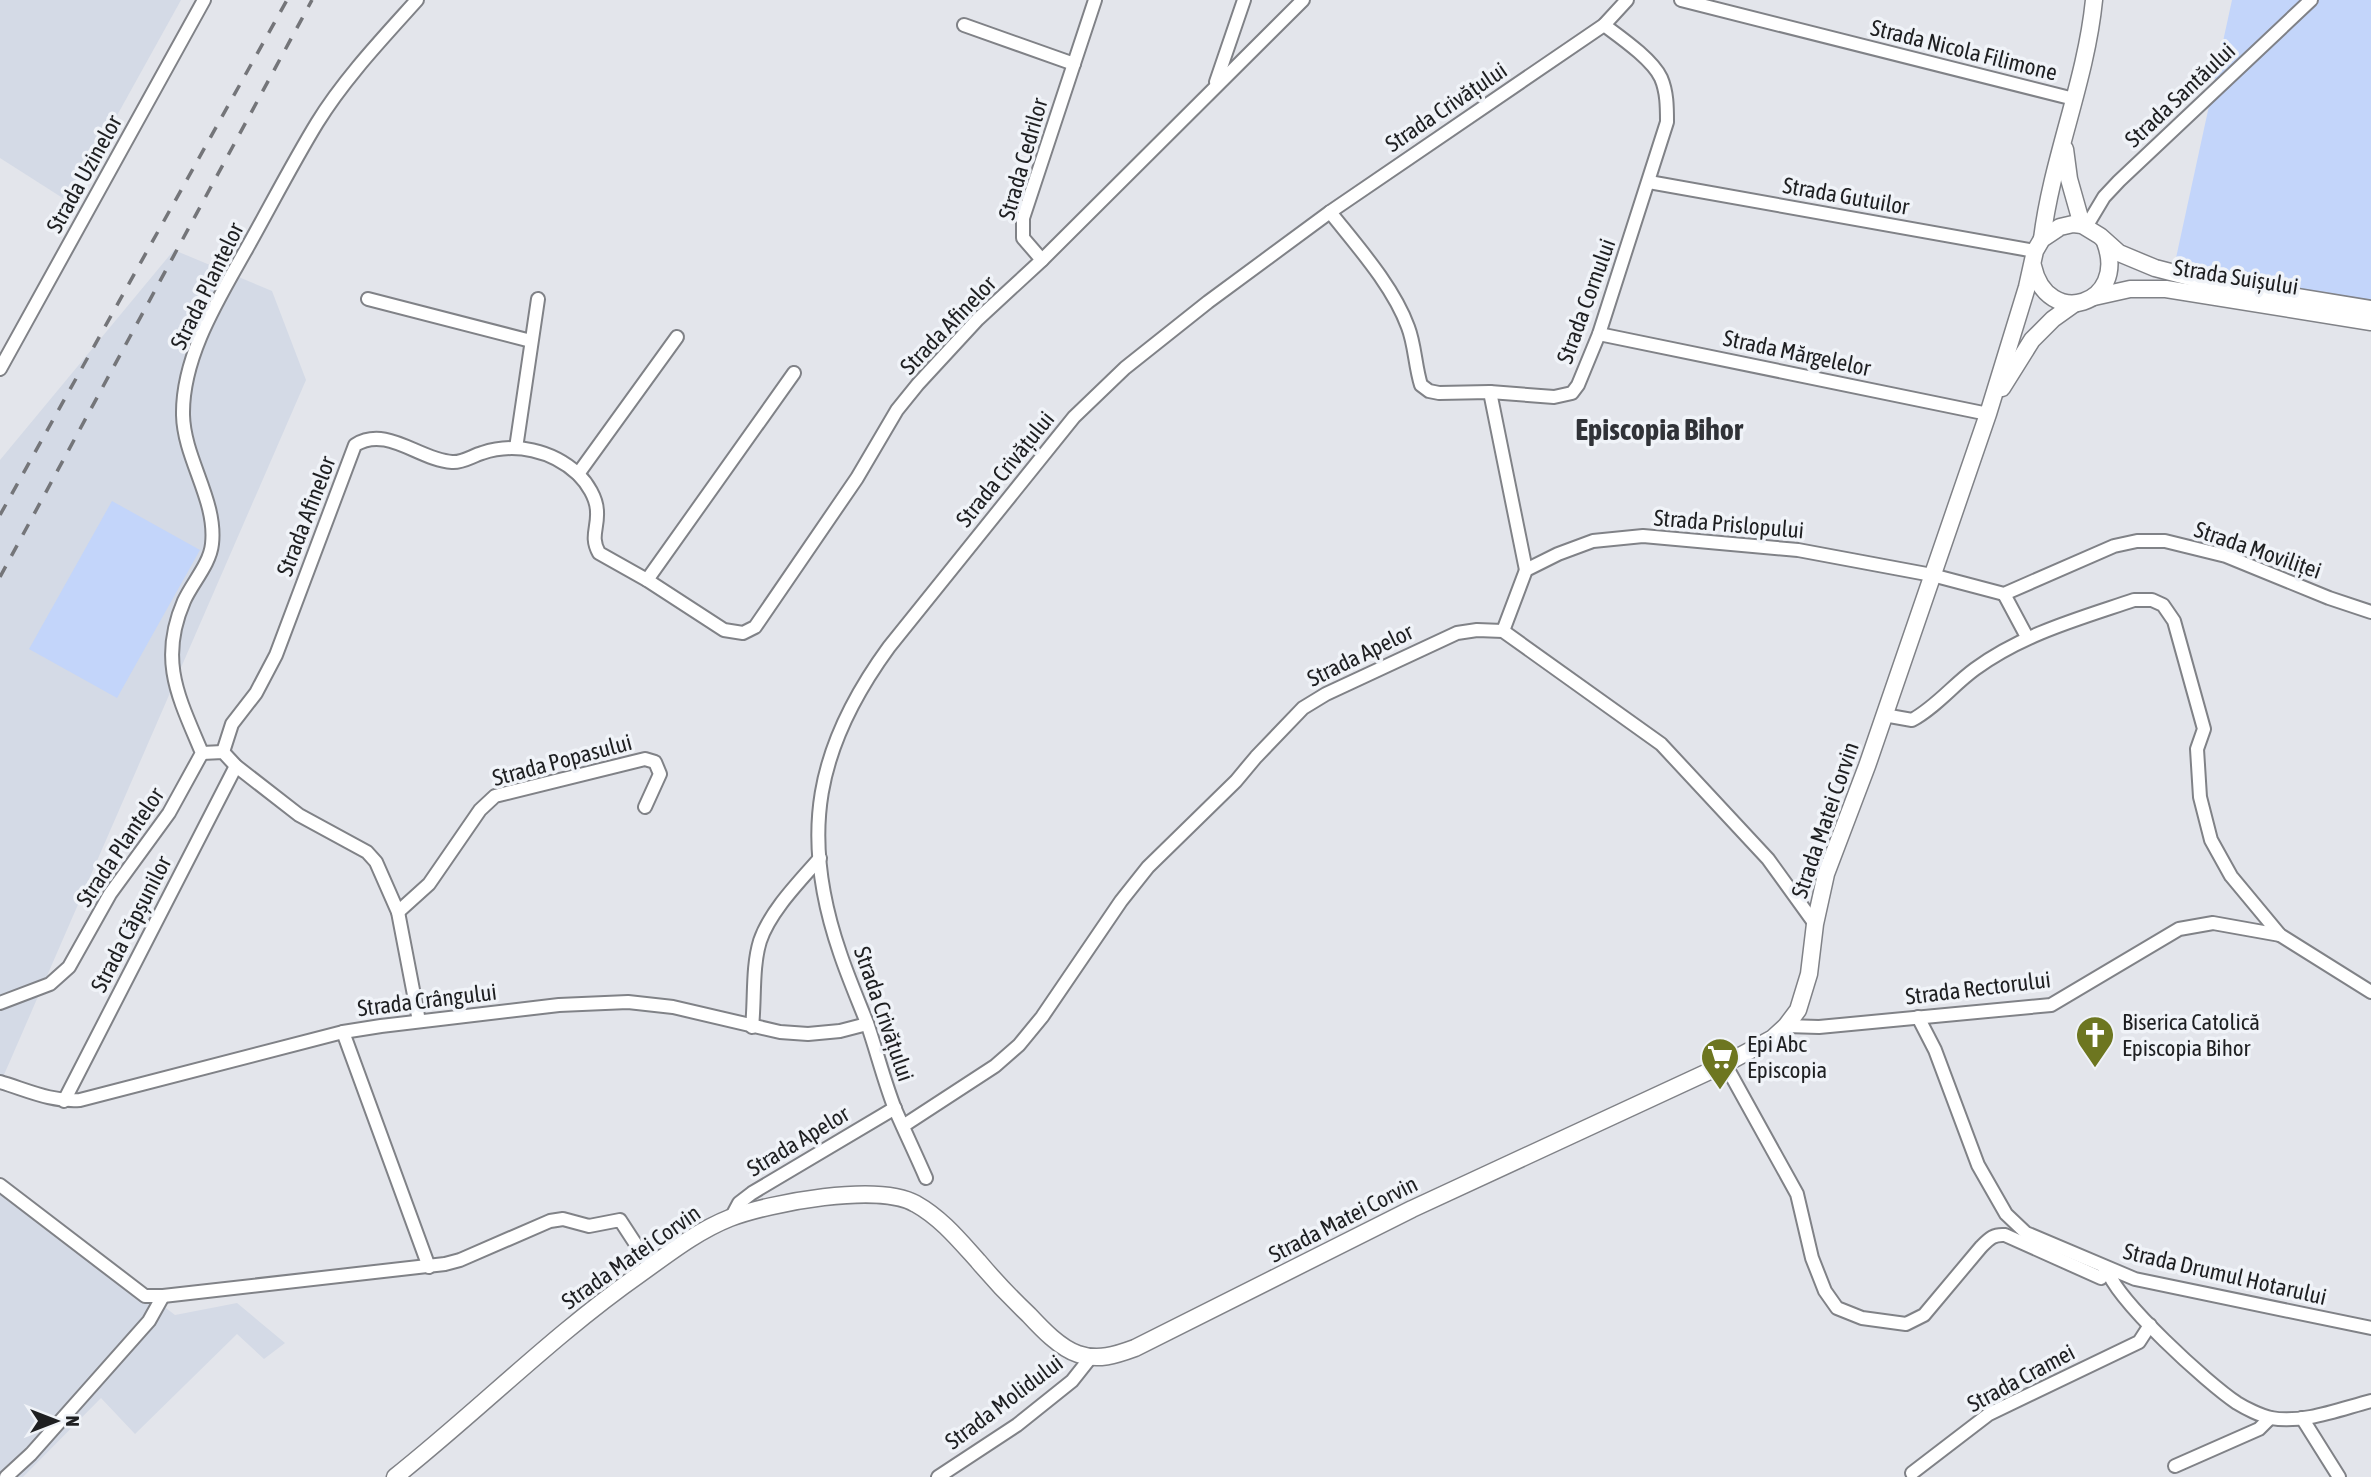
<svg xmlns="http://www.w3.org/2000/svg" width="2371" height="1477" viewBox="0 0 2371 1477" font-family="'Asap Condensed',sans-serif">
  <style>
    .built { fill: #d4dae6 }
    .green { fill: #c3d5fa }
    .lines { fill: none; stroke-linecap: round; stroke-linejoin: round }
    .minor-casing { stroke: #808287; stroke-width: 16 }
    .major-casing { stroke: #808287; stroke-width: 19 }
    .minor { stroke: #fff; stroke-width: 12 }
    .major { stroke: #fff; stroke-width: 16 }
    .rail { stroke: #747579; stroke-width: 3.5; stroke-dasharray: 12 12; stroke-linecap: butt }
    .labels { text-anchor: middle; stroke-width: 7; stroke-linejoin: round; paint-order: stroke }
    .street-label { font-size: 23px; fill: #1e1f21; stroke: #f0f3f8 }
    .poi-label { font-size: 23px; fill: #1e1f21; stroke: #f0f3f8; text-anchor: start }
    .district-label { font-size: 30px; font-weight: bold; fill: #303237; stroke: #f0f3f8 }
  </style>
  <rect width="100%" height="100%" fill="#e3e5eb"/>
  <g class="built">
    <polygon points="0,0 181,0 69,202 0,158"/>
    <polygon points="174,250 272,291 306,380 0,1084 0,460"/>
    <polygon points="0,1181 175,1315 237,1303 285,1343 264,1359 237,1334 135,1434 101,1398 23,1477 0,1477"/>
  </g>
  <g class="green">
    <polygon points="2232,0 2371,0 2371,306 2337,300 2176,258"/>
    <polygon points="112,501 200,550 117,698 29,649"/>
  </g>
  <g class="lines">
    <defs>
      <g id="minor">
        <polyline points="1681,0 2074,99"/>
        <polyline points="964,25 1074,64"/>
        <polyline points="1216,82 1244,0"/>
        <polyline points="1649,182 2035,251"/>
        <path d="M1330,212C1357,246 1393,286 1408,327C1415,345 1415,366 1421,385L1429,391L1439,393L1490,392L1554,397L1572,393L1578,385L1599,334L1667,122C1667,107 1667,92 1661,78C1652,59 1620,37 1604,25"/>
        <polyline points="2086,227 2104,197 2119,181 2311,0"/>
        <polyline points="1042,260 1023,238 1023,218 1095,0"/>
        <polyline points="368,299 531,341"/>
        <polyline points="1599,334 1988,414"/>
        <polyline points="0,369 204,0"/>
        <polyline points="1490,392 1526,570"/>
        <polyline points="516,448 538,299"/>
        <polyline points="578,474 677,337"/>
        <polyline points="647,580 794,373"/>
        <polyline points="2004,594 2027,637"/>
        <polyline points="1503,631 1526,570 1558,554 1593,541 1643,536 1798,550 1932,575 2004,594 2114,546 2137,541 2165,541 2226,556 2329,598 2371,612"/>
        <path d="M1884,715L1912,720C1936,707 1953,685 1975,669C2023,634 2078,619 2134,600H2152L2163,605L2174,621L2204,729L2197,749L2200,797L2211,840L2231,876L2280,935L2371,992"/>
        <path d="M223,752L232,724L256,693L276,655L355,445C387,425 419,460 452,462C462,463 472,456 482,453C515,442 552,450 578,474C587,483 597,498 597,512C598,528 590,537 599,553L647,580L724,630L743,633L755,627L857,478L897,410L918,384L978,319L1042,260L1303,0"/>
        <polyline points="202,753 223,752 236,766 299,815 367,852 376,862 398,912 419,1021"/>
        <polyline points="398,912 429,884 480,810 495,796 645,759 655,762 660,774 645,807"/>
        <path d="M0,1003L50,984L69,967L110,894L169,813L202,753C179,698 158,661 184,601C192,583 210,564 212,544C217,500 184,459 183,415C182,356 219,298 247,248C270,207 292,164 317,123C344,79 382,39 417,0"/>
        <polyline points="1918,1017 1935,1050 1978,1165 2006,1214 2026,1233 2135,1279 2371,1328"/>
        <polyline points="1786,1026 1819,1027 2051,1005 2179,929 2213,923 2280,935"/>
        <path d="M752,1027C755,999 752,967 760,941C770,911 800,881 820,858"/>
        <polyline points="343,1032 429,1267"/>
        <path d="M1725,1064L1797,1194L1812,1258L1825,1291L1837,1308L1862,1318L1906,1324L1924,1315L1981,1247C1989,1239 1993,1234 2005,1235L2101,1278L2107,1269"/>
        <path d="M0,1082C27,1090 51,1102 80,1100L343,1032L381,1026L559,1005L628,1002L673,1007L780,1032L808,1034L840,1031L867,1024"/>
        <polyline points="64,1101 236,766"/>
        <polyline points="903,1126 995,1066 1019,1045 1042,1017 1121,901 1148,867 1236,781 1256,757 1303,708 1326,694 1457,633 1477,630 1503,631 1661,744 1768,859 1815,924"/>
        <path d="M926,1178C916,1155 905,1132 895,1109C884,1081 877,1052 867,1023C858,1000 848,977 840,953C799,834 816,747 889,647L1074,417L1125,368L1208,302L1330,212L1604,25L1627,0"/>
        <polyline points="0,1185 145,1296 163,1296 445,1264 460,1260 550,1221 563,1219 589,1226 620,1220 650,1266"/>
        <polyline points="731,1218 739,1203 752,1193 895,1108"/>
        <path d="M2107,1269C2116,1300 2207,1383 2237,1403C2245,1408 2261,1416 2271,1418C2303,1424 2340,1409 2371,1401"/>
        <polyline points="2302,1418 2339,1477"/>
        <polyline points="2175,1466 2259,1429 2270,1418"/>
        <polyline points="1912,1473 1989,1414 2139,1342 2150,1325"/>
        <polyline points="6,1477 31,1454 149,1321 163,1296"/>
        <polyline points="938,1477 1017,1425 1072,1381 1091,1357"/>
      </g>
      <g id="major">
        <polyline points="2065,149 2069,179 2082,225"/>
        <path d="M2042,239C2052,158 2086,81 2094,0"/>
        <path d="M2033,266C2047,330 2129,305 2105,242"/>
        <polyline points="2094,297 2130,289 2166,289 2371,322"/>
        <polyline points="2002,388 2032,340 2053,319 2074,304"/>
        <path d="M395,1477C478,1411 553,1335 640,1274C668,1254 697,1231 730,1218C769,1203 879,1182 916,1204C941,1218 959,1240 978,1261C994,1280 1011,1298 1029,1315C1042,1329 1060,1348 1078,1354C1098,1361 1116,1355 1135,1348L1412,1209L1725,1064L1773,1038L1786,1026L1798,1010L1809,974L1815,924L1826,874L1867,766L1988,414L2027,287L2035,251L2042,239L2060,227L2073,224L2082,225L2100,236L2119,253L2155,268L2213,283L2371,309"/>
      </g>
    </defs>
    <use href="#minor" class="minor-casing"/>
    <use href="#major" class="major-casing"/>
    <use href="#minor" class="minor"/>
    <use href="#major" class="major"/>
    <g class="rail">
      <polyline points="0,515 287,0"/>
      <polyline points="0,577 312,0"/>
    </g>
  </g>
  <defs>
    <symbol id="church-pin" viewBox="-11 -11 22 30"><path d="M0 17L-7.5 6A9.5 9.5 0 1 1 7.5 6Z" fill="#6d7620" stroke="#f0f3f8"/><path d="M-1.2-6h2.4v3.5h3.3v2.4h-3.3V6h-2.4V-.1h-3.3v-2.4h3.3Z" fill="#fff"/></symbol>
    <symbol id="supermarket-pin" viewBox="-11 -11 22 30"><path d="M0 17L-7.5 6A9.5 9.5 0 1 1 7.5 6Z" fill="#6d7620" stroke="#f0f3f8"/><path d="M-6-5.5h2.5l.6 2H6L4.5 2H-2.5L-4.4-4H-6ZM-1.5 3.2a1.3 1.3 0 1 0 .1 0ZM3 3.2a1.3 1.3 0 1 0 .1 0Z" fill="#fff"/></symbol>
  </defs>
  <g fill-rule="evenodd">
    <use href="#church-pin" x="2073" y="1013" width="44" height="60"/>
    <use href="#supermarket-pin" x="1698" y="1035" width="44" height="60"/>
  </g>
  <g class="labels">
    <g class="street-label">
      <text transform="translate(1964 50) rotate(14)" y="8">Strada Nicola Filimone</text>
      <text transform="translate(2180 95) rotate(-43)" y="8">Strada Santăului</text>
      <text transform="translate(1446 107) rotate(-34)" y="8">Strada Crivățului</text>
      <text transform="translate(1023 159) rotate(-74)" y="8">Strada Cedrilor</text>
      <text transform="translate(84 174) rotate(-61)" y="8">Strada Uzinelor</text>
      <text transform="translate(1846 196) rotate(10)" y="8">Strada Gutuilor</text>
      <text transform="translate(2236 277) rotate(9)" y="8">Strada Suișului</text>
      <text transform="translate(207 286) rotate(-64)" y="8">Strada Plantelor</text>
      <text transform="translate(1586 301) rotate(-70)" y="8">Strada Cornului</text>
      <text transform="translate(948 325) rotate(-46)" y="8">Strada Afinelor</text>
      <text transform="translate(1797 353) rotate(12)" y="8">Strada Mărgelelor</text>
      <text transform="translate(1005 469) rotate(-51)" y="8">Strada Crivățului</text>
      <text transform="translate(306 516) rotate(-69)" y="8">Strada Afinelor</text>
      <text transform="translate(1729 524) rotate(5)" y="8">Strada Prislopului</text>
      <text transform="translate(2258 550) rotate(19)" y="8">Strada Moviliței</text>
      <text transform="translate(1360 655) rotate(-26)" y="8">Strada Apelor</text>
      <text transform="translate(562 760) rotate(-15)" y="8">Strada Popasului</text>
      <text transform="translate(1825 820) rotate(-71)" y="8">Strada Matei Corvin</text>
      <text transform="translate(120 847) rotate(-56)" y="8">Strada Plantelor</text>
      <text transform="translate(131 924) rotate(-63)" y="8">Strada Căpșunilor</text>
      <text transform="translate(1978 988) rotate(-7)" y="8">Strada Rectorului</text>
      <text transform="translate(427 1000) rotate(-7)" y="8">Strada Crângului</text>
      <text transform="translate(884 1014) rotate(71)" y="8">Strada Crivățului</text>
      <text transform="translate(798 1141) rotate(-31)" y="8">Strada Apelor</text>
      <text transform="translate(1343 1219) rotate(-27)" y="8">Strada Matei Corvin</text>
      <text transform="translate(631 1257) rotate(-35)" y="8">Strada Matei Corvin</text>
      <text transform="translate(2225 1274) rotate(13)" y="8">Strada Drumul Hotarului</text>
      <text transform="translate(2021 1378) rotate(-28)" y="8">Strada Cramei</text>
      <text transform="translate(1004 1402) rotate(-37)" y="8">Strada Molidului</text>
    </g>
    <g class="poi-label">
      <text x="2122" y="1030">Biserica Catolică<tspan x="2122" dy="26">Episcopia Bihor</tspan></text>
      <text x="1747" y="1052">Epi Abc<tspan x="1747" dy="26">Episcopia</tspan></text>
    </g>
    <g class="district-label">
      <text x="1659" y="440">Episcopia Bihor</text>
    </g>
  </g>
  <g transform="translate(56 1421) rotate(90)" stroke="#f0f3f8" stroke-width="5" paint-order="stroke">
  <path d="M0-5L12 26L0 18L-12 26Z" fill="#1e1f21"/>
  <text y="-10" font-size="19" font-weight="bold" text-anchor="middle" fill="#1e1f21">N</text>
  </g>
</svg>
